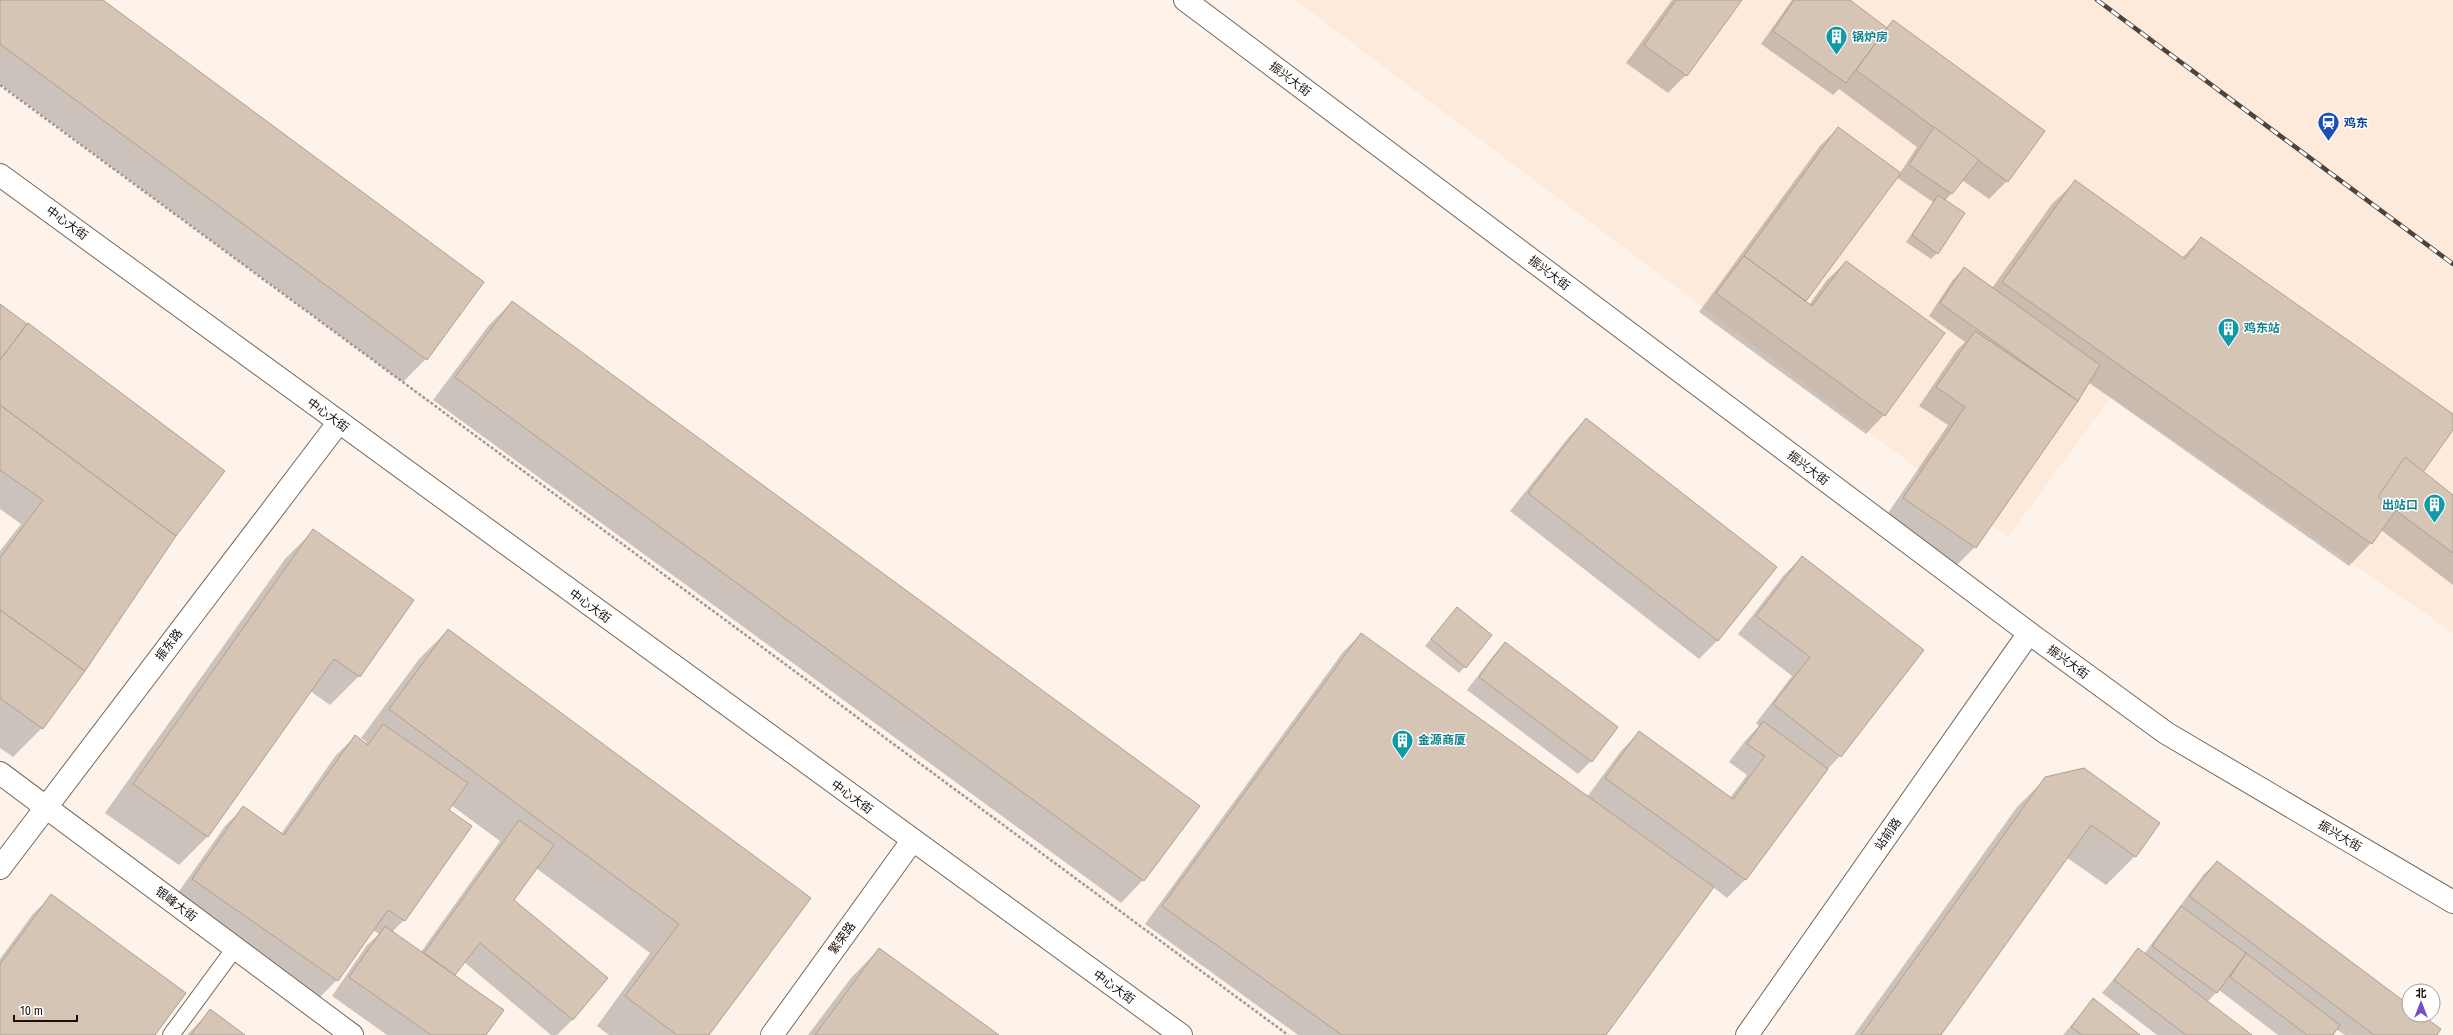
<svg xmlns="http://www.w3.org/2000/svg" width="2453" height="1035" viewBox="0 0 2453 1035" font-family="'Fira Sans Condensed','Noto Sans SC',sans-serif">
  <style>
    .built { fill: #feeada }
    .shadow { fill: #0003; fill-rule: evenodd }
    .building { fill: #d6c4b5; stroke: #b09f91 }
    .lines { fill: none; stroke-linecap: round; stroke-linejoin: round }
    .lane-casing { stroke: #79685b; stroke-width: 18 }
    .street-casing { stroke: #79685b; stroke-width: 24 }
    .secondary-casing { stroke: #79685b; stroke-width: 24 }
    .path { stroke: #a39992; stroke-width: 2.5; stroke-dasharray: 3 2; stroke-linecap: butt }
    .lane { stroke: #fff; stroke-width: 16 }
    .street { stroke: #fff; stroke-width: 22 }
    .secondary { stroke: #fff; stroke-width: 22 }
    .rail-casing { stroke: #4c443e; stroke-width: 4.5 }
    .rail { stroke: #fff; stroke-width: 3; stroke-dasharray: 9; stroke-linecap: butt }
    .labels { text-anchor: middle; stroke-width: 3; stroke-linejoin: round; paint-order: stroke }
    .culture-label { font-size: 12px; font-weight: bold; fill: #0d838f; stroke: #fff; text-anchor: start }
    .street-label { font-size: 12px; fill: #17100b; stroke: #fff }
    .transit-label { font-size: 12px; font-weight: bold; fill: #164399; stroke: #fff; text-anchor: start }
  </style>
  <rect width="100%" height="100%" fill="#fef3ea"/>
  <polygon class="built" points="1295,0 2453,0 2453,633 2111,397 2008,537"/>
  <g class="shadow">
    <polygon points="0,0 101,0 426,359 403,382 0,84"/>
    <polygon points="1672,0 1740,0 1686,75 1668,93 1626,63"/>
    <polygon points="1792,0 1848,0 1886,28 1893,21 2007,181 1989,199 1962,180 1945,201 1937,253 1931,259 1906,242 1933,202 1896,177 1805,302 1809,305 1827,280 1846,262 1944,333 1884,415 1866,434 1699,312 1820,146 1838,128 1900,173 1917,147 1839,89 1833,95 1761,44"/>
    <polygon points="2075,182 2182,258 2201,238 2453,416 2453,428 2422,472 2453,496 2453,585 2381,530 2371,543 2349,566 2088,382 1975,547 1957,565 1886,516 1948,425 1919,406 1957,350 1965,342 1929,316 1952,281 1964,268 1992,288 2052,204"/>
    <polygon points="512,302 1143,880 1121,903 433,400 489,325"/>
    <polygon points="0,305 27,325 175,536 42,728 13,757 0,748 0,551 21,524 0,509"/>
    <polygon points="1586,419 1718,640 1699,659 1510,511 1568,438"/>
    <polygon points="313,531 412,600 359,676 330,705 310,691 208,836 179,865 105,813 285,559"/>
    <polygon points="1802,557 1840,756 1823,774 1745,880 1727,898 1713,887 1605,1035 1298,1035 1145,924 1343,652 1361,634 1587,797 1621,751 1639,732 1730,798 1747,775 1729,762 1745,741 1759,726 1756,723 1792,676 1738,634 1784,575"/>
    <polygon points="1451,615 1465,667 1459,673 1425,646"/>
    <path d="M448,630L809,898L708,1035H609L597,1026L650,953L536,868L512,900L572,1020L557,1035H551L464,962L454,975L485,1035H387L332,996L367,945L379,934L373,930L337,980L319,998L175,897L225,826L243,808L281,834L336,755L355,737L365,744L367,742L361,738L419,659ZM451,805L500,841L421,952L392,932L404,920L470,826L448,810Z"/>
    <polygon points="1505,643 1617,727 1591,761 1578,774 1467,690 1493,656"/>
    <polygon points="2046,778 2159,823 2135,856 2106,885 2066,857 1940,1035 1854,1035 2017,807"/>
    <polygon points="2217,862 2409,1006 2409,1015 2421,1015 2436,1035 2345,1035 2336,1029 2332,1035 2278,1035 2219,990 2207,1002 2250,1035 2157,1035 2102,993 2138,950 2144,954 2204,874"/>
    <polygon points="52,896 154,1035 0,1035 0,959 33,914"/>
    <polygon points="879,949 997,1035 808,1035 851,978"/>
    <polygon points="2093,1000 2138,1035 2063,1035"/>
    <polygon points="211,1010 243,1035 187,1035"/>
  </g>
  <g class="building">
    <polygon points="0,0 103,0 484,282 427,360 0,44"/>
    <polygon points="1676,0 1742,0 1687,76 1644,45"/>
    <polygon points="1794,0 1850,0 1887,28 1846,83 1773,31"/>
    <polygon points="1893,20 2045,131 2008,182 1856,70"/>
    <polygon points="1838,127 1901,173 1806,301 1744,256"/>
    <polygon points="1934,127 1979,160 1952,194 1909,165"/>
    <polygon points="2075,180 2185,259 2201,237 2453,414 2453,430 2372,544 2002,282"/>
    <polygon points="1938,195 1965,213 1938,254 1912,235"/>
    <polygon points="1744,256 1812,306 1846,261 1945,333 1885,416 1716,293"/>
    <polygon points="1964,267 2100,365 2078,401 1940,303"/>
    <polygon points="512,301 1200,806 1144,881 455,377"/>
    <polygon points="0,304 27,324 0,360"/>
    <polygon points="28,323 225,471 176,536 0,405 0,360"/>
    <polygon points="1975,331 2078,401 1976,548 1903,498 1965,407 1936,387"/>
    <polygon points="0,405 176,536 85,671 0,610 0,558 43,500 0,470"/>
    <polygon points="1586,418 1777,567 1718,641 1528,493"/>
    <polygon points="2405,457 2453,495 2453,553 2378,497"/>
    <polygon points="313,529 414,600 360,677 334,659 208,837 133,784"/>
    <polygon points="1802,556 1924,650 1841,757 1773,704 1810,657 1756,616"/>
    <polygon points="1457,607 1492,635 1466,668 1431,639"/>
    <polygon points="0,610 85,671 43,729 0,698"/>
    <polygon points="448,629 811,898 709,1035 677,1035 625,996 679,924 389,709"/>
    <polygon points="1361,633 1714,887 1606,1035 1342,1035 1162,906"/>
    <polygon points="1505,642 1618,727 1592,762 1479,677"/>
    <polygon points="1763,721 1828,769 1746,880 1605,778 1639,731 1733,799 1765,756 1747,744"/>
    <polygon points="383,724 468,783 449,810 472,826 405,921 388,910 338,981 192,879 243,806 284,835 355,735 368,745"/>
    <polygon points="2084,768 2160,823 2136,857 2091,825 1941,1035 1861,1035 2045,777"/>
    <polygon points="519,820 554,845 514,900 608,978 573,1020 480,943 455,975 424,953"/>
    <polygon points="2217,861 2409,1005 2409,1015 2422,1015 2441,1029 2437,1035 2374,1035 2189,896"/>
    <polygon points="51,894 186,993 155,1035 0,1035 0,964"/>
    <polygon points="2181,906 2246,953 2217,993 2152,946"/>
    <polygon points="385,926 504,1010 486,1035 431,1035 349,977"/>
    <polygon points="879,948 999,1035 815,1035"/>
    <polygon points="2138,948 2252,1035 2186,1035 2114,980"/>
    <polygon points="2246,953 2340,1025 2333,1035 2307,1035 2230,977"/>
    <polygon points="2093,998 2140,1035 2082,1035 2071,1027"/>
    <polygon points="210,1009 245,1035 191,1035"/>
  </g>
  <g class="lines">
    <defs>
      <polyline id="lane" points="171,1035 235,948"/>
      <g id="street">
        <polyline points="0,773 352,1035"/>
        <polyline points="0,868 339,422"/>
        <polyline points="772,1035 912,841"/>
      </g>
      <g id="secondary">
        <polyline points="1185,0 2029,633 2166,733 2453,902"/>
        <polyline points="0,175 1181,1035"/>
        <polyline points="1747,1035 2029,633"/>
      </g>
    </defs>
    <use href="#lane" class="lane-casing"/>
    <use href="#street" class="street-casing"/>
    <use href="#secondary" class="secondary-casing"/>
    <polyline class="path" points="0,85 1288,1035"/>
    <use href="#lane" class="lane"/>
    <use href="#street" class="street"/>
    <use href="#secondary" class="secondary"/>
    <defs>
      <polyline id="rail" points="2097,0 2453,264"/>
    </defs>
    <use href="#rail" class="rail-casing"/>
    <use href="#rail" class="rail"/>
  </g>
  <defs>
    <symbol id="building-pin" viewBox="-11 -11 22 30"><path d="M0 17L-7.5 6A9.5 9.5 0 1 1 7.5 6Z" fill="#0f9aa8" stroke="#fff"/><path d="M-4-6H4V6H1V3H-1V6H-4ZM-2.5-4.3h1.7v1.8h-1.7ZM.8-4.3h1.7v1.8H.8ZM-2.5-1h1.7V.8h-1.7ZM.8-1h1.7V.8H.8Z" fill="#fff"/></symbol>
    <symbol id="station-pin" viewBox="-11 -11 22 30"><path d="M0 17L-7.5 6A9.5 9.5 0 1 1 7.5 6Z" fill="#1a4fb4" stroke="#fff"/><path d="M-3-6H3Q5-6 5-4V2Q5 4 3 4L4.5 6H3L1.5 4h-3L-3 6H-4.5L-3 4Q-5 4-5 2V-4Q-5-6-3-6ZM-3.5-4v3h7v-3ZM-3.5 1v1.5H-2V1ZM2 1v1.5H3.5V1Z" fill="#fff"/></symbol>
  </defs>
  <g fill-rule="evenodd">
    <use href="#building-pin" x="1824" y="24" width="25" height="34"/>
    <use href="#station-pin" x="2316" y="110" width="25" height="34"/>
    <use href="#building-pin" x="2216" y="316" width="25" height="34"/>
    <use href="#building-pin" x="2422" y="492" width="25" height="34"/>
    <use href="#building-pin" x="1390" y="728" width="25" height="34"/>
  </g>
  <g class="labels">
    <g class="culture-label">
      <text x="1852" y="41">锅炉房</text>
      <text x="2244" y="332">鸡东站</text>
      <text x="2418" y="509" text-anchor="end">出站口</text>
      <text x="1418" y="744">金源商厦</text>
    </g>
    <g class="street-label">
      <text transform="translate(1290 79) rotate(37)" y="4">振兴大街</text>
      <text transform="translate(67 223) rotate(36)" y="4">中心大街</text>
      <text transform="translate(1549 273) rotate(37)" y="4">振兴大街</text>
      <text transform="translate(328 415) rotate(36)" y="4">中心大街</text>
      <text transform="translate(1808 468) rotate(37)" y="4">振兴大街</text>
      <text transform="translate(590 606) rotate(36)" y="4">中心大街</text>
      <text transform="translate(169 645) rotate(-53)" y="4">振东路</text>
      <text transform="translate(2068 662) rotate(36)" y="4">振兴大街</text>
      <text transform="translate(852 797) rotate(36)" y="4">中心大街</text>
      <text transform="translate(1888 834) rotate(-55)" y="4">站前路</text>
      <text transform="translate(2340 836) rotate(31)" y="4">振兴大街</text>
      <text transform="translate(176 904) rotate(37)" y="4">银峰大街</text>
      <text transform="translate(842 938) rotate(-54)" y="4">繁荣路</text>
      <text transform="translate(1114 987) rotate(36)" y="4">中心大街</text>
    </g>
    <g class="transit-label">
      <text x="2344" y="127">鸡东</text>
    </g>
  </g>
  <g transform="translate(2421 1003)"><circle r="19" fill="#ffffff" stroke="#a29f9d"/>
  <path d="M0-3L7 15L0 10L-7 15Z" fill="#724ec7"/>
  <text y="-6" font-size="11" font-weight="bold" text-anchor="middle" fill="#17100b">北</text>
  </g>
  <path d="M14 1015v6h63v-6" fill="none" stroke="#17100b" stroke-width="2"/>
  <text x="20" y="1015" font-size="12" fill="#17100b" stroke="#ffffff" stroke-width="3" paint-order="stroke">10 m</text>
</svg>
